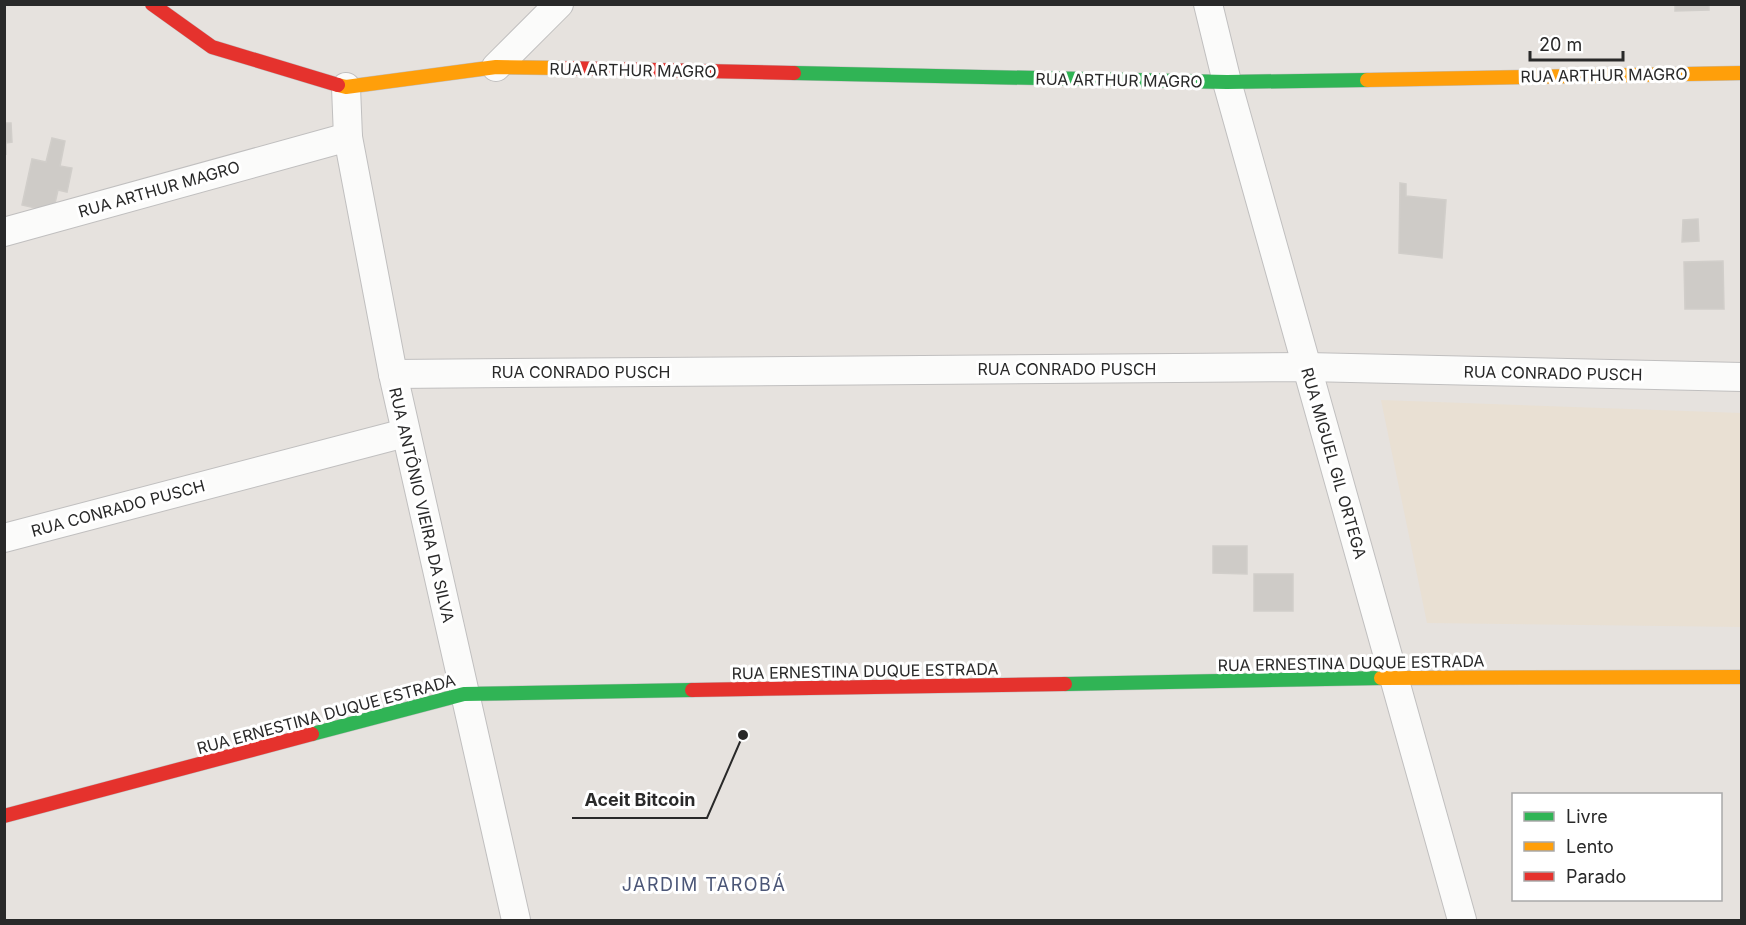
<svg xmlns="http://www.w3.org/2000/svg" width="1746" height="925" viewBox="0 0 1746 925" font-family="Inter,sans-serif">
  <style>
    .education { fill: #e9e0d3 }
    .building { fill: #cecbc7; stroke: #d1ceca; stroke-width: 1.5 }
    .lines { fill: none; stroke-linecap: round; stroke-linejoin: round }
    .street-casing { stroke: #c0bfbf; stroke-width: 30 }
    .fast-casing { stroke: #c0bfbf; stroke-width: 15 }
    .slow-casing { stroke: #c0bfbf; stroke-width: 15 }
    .jam-casing { stroke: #c0bfbf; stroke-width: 15 }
    .street { stroke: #fbfbfa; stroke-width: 28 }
    .fast { stroke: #30b455; stroke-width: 14 }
    .slow { stroke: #ff9f0a; stroke-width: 14 }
    .jam { stroke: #e5322d; stroke-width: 14 }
    .labels { text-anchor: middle; stroke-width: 6; stroke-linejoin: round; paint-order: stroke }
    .street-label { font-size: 16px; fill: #292929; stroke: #fff }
    .neighbourhood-label { font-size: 18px; letter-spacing: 1.5px; fill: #4b5677; stroke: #fff }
    .leader { fill: none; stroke: #292929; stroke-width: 2 }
    .callout-dot { fill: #292929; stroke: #fff; stroke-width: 2 }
    .callout-label { font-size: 18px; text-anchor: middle; font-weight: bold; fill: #292929; stroke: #fff; stroke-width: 6; stroke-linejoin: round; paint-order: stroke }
  </style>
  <rect width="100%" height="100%" fill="#e6e2de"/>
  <polygon class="education" points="1381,400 1741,413 1741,627 1427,623"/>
  <g class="building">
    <polygon points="1675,4 1709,4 1709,10 1675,11"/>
    <polygon points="4,123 11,123 12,142 6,143 6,155"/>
    <polygon points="52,138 65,141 60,166 72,168 67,192 58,190 53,212 22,205 32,159 46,162"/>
    <polygon points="1400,183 1406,184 1406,196 1446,200 1442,258 1399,253"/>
    <polygon points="1698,219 1699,241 1682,242 1683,220"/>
    <polygon points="1723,261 1724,309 1685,309 1684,262"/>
    <polygon points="1213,546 1247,546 1247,574 1213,573"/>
    <rect x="1254" y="574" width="39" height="37"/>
  </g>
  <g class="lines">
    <defs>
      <g id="street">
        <polyline points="1208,4 1227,82 1462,920"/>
        <polyline points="496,67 559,4"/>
        <polyline points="346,87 348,137 393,374 516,920"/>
        <polyline points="4,232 348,137"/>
        <polyline points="393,374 1307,367 1742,377"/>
        <polyline points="4,538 405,433"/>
      </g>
      <g id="fast">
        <polyline points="794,73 1227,82 1367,80"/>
        <polyline points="1065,684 1381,678"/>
        <polyline points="312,734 464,694 692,690"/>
      </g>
      <g id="slow">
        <polyline points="1367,80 1742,73"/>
        <polyline points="338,85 346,87 496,67 562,68"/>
        <polyline points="1381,678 1742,677"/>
      </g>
      <g id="jam">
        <polyline points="152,4 212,47 338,85"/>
        <polyline points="562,68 794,73"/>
        <polyline points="692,690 1065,684"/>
        <polyline points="4,816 312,734"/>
      </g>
    </defs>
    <use href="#street" class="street-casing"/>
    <use href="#fast" class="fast-casing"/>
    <use href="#slow" class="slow-casing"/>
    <use href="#jam" class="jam-casing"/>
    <use href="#street" class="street"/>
    <use href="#fast" class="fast"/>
    <use href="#slow" class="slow"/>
    <use href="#jam" class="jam"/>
  </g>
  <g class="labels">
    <g class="street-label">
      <text transform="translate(633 70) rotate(1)" y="6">RUA ARTHUR MAGRO</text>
      <text transform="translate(1604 75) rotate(-1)" y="6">RUA ARTHUR MAGRO</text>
      <text transform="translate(1119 80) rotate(1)" y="6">RUA ARTHUR MAGRO</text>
      <text transform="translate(159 189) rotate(-16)" y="6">RUA ARTHUR MAGRO</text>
      <text x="1067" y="375">RUA CONRADO PUSCH</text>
      <text x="581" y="378">RUA CONRADO PUSCH</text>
      <text transform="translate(1553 373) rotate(1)" y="6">RUA CONRADO PUSCH</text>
      <text transform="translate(1334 463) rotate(74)" y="6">RUA MIGUEL GIL ORTEGA</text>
      <text transform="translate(422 505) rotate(77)" y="6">RUA ANTÔNIO VIEIRA DA SILVA</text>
      <text transform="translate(118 508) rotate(-15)" y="6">RUA CONRADO PUSCH</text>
      <text transform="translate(1351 663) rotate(-1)" y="6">RUA ERNESTINA DUQUE ESTRADA</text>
      <text transform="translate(865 671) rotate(-1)" y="6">RUA ERNESTINA DUQUE ESTRADA</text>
      <text transform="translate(326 714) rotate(-15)" y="6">RUA ERNESTINA DUQUE ESTRADA</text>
    </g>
    <g class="neighbourhood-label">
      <text x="704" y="891">JARDIM TAROBÁ</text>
    </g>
  </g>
  <path class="leader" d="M743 735L707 818H572"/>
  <circle class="callout-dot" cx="743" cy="735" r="6"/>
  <g class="callout-label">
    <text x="640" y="806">Aceit Bitcoin</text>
  </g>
  <rect width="1746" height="925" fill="none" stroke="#292929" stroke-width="12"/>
  <rect x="1512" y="793" width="210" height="108" fill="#ffffff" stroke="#a9a9a9" stroke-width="1.5"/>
  <rect x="1524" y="812" width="30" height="9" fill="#30b455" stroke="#a9a9a9" stroke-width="1.5"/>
  <text x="1566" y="823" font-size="18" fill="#292929">Livre</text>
  <rect x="1524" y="842" width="30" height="9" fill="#ff9f0a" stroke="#a9a9a9" stroke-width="1.5"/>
  <text x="1566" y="853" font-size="18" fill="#292929">Lento</text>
  <rect x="1524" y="872" width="30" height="9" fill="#e5322d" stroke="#a9a9a9" stroke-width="1.5"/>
  <text x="1566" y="883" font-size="18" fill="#292929">Parado</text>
  <path d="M1530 51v9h93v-9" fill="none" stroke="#292929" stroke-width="3"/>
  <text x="1539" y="51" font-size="18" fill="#292929" stroke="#ffffff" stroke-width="4.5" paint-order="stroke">20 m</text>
</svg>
